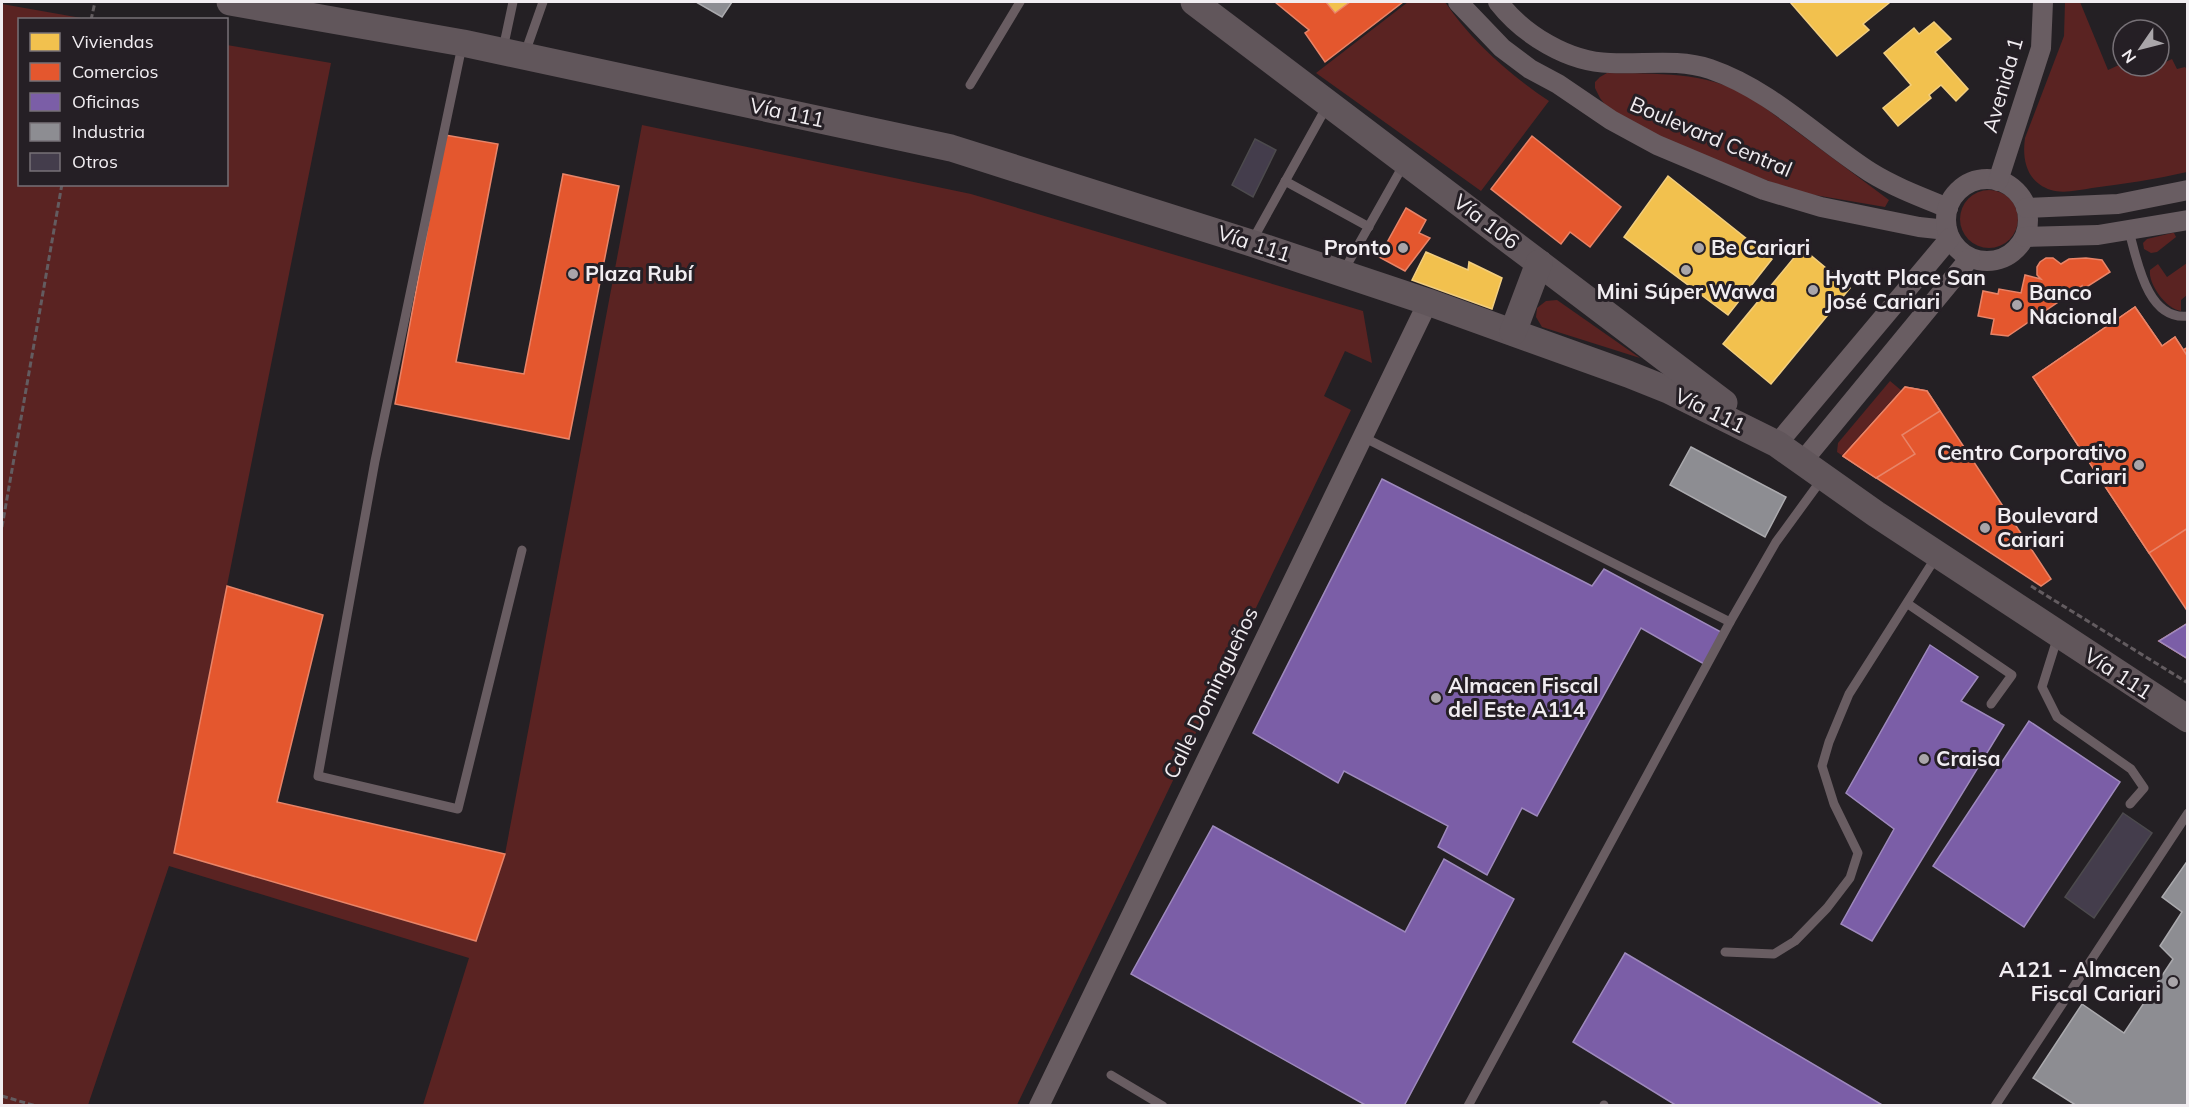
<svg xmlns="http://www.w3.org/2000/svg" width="2189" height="1107" viewBox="0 0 2189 1107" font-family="Mulish,sans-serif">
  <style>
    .green { fill: #5a2322 }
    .homes { fill: #f2c14e; stroke: #f2ce7f; stroke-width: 1.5 }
    .shops { fill: #e4572e; stroke: #e88468; stroke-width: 1.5 }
    .offices { fill: #7b5ea7; stroke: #9e89bd; stroke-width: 1.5 }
    .industry { fill: #8d8d92; stroke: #abaaae; stroke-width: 1.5 }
    .building { fill: #443d4c; stroke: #4c4a4d; stroke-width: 1.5 }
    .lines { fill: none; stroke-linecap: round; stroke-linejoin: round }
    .path { stroke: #635c60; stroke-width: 3; stroke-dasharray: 6 3; stroke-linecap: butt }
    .lane { stroke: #695d62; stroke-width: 9 }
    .street { stroke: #695d62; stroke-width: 20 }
    .secondary { stroke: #61565b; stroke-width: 27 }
    .poi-dot { fill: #a9a5a9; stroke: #251f25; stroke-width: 2 }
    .labels { text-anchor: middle; stroke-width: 6; stroke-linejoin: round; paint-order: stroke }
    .street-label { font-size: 21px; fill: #f1edf1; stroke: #251f25 }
    .poi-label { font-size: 21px; font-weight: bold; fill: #f1edf1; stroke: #251f25; text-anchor: start }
  </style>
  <rect width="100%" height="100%" fill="#242024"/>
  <g class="green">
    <path d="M1408,2H1445C1471,41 1510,75 1549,101L1481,191L1316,73Z"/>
    <path d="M2065,2H2080L2108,70L2121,64L2125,71L2141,66L2144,73L2158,70L2157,66L2172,59L2177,69L2185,67L2188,71L2187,172C2156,179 2124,184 2092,188C2079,190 2063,194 2051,190C2026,182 2022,159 2025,138L2064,36Z"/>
    <polygon points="2,4 87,19 20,20 20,184 226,184 227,45 331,63 174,852 475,941 505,854 642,125 971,194 1363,311 1372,363 1345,351 1324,396 1351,410 1017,1105 423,1105 469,958 169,866 88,1105 2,1105"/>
    <path d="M1607,73C1658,74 1703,71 1749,96L1889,200L1885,207L1797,192L1645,134L1606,106L1600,98L1595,88V82L1600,77Z"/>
    <circle cx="1989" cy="219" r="29"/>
    <polygon points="2172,233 2174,233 2176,237 2157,252 2151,253 2144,249 2143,243 2147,239"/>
    <path d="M2187,263V295L2181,300V311C2166,309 2148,284 2150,270L2158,264L2167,277Z"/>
    <polygon points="1557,300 1640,358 1542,327 1536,317 1537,308 1546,301"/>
    <polygon points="1890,381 1902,391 1843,456 1837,452 1838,443"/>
  </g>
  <g class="homes">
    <polygon points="1326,2 1350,2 1335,13"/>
    <polygon points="1790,2 1888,2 1889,3 1863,24 1869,30 1837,56"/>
    <polygon points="1934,22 1951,39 1935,52 1968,89 1956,101 1941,85 1929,95 1931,98 1898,126 1883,108 1911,85 1884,53 1914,28 1919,34"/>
    <polygon points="1668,176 1772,259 1728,315 1624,237"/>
    <polygon points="1802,248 1850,288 1771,384 1723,344"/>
    <polygon points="1426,252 1468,270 1469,262 1502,278 1492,309 1412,280"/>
  </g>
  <g class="shops">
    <polygon points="1275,2 1326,2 1335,13 1350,2 1403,2 1325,62 1305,33 1309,30"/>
    <polygon points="445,135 498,144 456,362 524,374 563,174 619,186 569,439 395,404"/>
    <polygon points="1532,136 1621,207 1590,247 1570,232 1561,244 1491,189"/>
    <polygon points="1406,208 1426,220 1419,233 1430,238 1405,271 1379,257"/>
    <polygon points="2046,258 2053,258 2061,264 2069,259 2086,258 2102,260 2110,272 2082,290 2082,286 2008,336 1991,334 1994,319 1978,316 1983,291 1998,294 1999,289 2021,293 2025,275 2041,279 2037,275 2037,267 2040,262"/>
    <polygon points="2135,307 2162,346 2175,337 2183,350 2188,347 2188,612 2033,377"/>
    <polygon points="2135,307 2162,346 2175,337 2188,357 2188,528 2149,553 2033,377"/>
    <polygon points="1905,387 1927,391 2051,579 2041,586 1843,456"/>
    <polygon points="1905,387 1927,391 1940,411 1902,435 1915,454 1876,478 1843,456"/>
    <polygon points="227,586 323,615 277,802 505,854 476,941 174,853"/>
    <polygon points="2188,623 2188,659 2159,641"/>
  </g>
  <g class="offices">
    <polygon points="1382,479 1592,586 1604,569 1721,632 1704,664 1641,628 1537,816 1522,808 1487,875 1438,847 1448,826 1344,771 1338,783 1253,733"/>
    <polygon points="2188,623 2188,659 2159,641"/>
    <polygon points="1930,645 1978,677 1961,701 2004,725 1872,941 1841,924 1894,829 1846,793"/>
    <polygon points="2029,721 2120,782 2024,927 1933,866"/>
    <polygon points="1213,826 1405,932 1444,859 1514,899 1404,1106 1367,1106 1131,974"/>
    <polygon points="1625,953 1884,1106 1677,1106 1573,1042"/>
  </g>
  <g class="industry">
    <polygon points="696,2 732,2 722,17"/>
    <polygon points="1691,447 1786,497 1765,537 1670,485"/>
    <polygon points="2188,860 2188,1106 2077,1106 2033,1078 2082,1004 2124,1033 2173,959 2160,946 2182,912 2162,897"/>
  </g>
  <g class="building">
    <polygon points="1255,139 1276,150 1253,197 1232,185"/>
    <polygon points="2123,813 2152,833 2094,918 2065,897"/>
  </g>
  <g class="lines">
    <g class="path">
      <polyline points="91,20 95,2"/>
      <polyline points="2,527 62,184"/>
      <polyline points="2031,586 2188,683"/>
      <polyline points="2,1096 36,1106"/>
    </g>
    <g class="lane">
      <polyline points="462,46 375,461 318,776 458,809 522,550"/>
      <polyline points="503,49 513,2"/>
      <polyline points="525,53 543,2"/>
      <polyline points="970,85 1020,2"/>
      <polyline points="1285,181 1369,227"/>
      <path d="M2129,231C2137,260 2147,321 2188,316"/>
      <polyline points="1252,241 1327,106"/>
      <polyline points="1343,272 1404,164"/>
      <polyline points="1363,437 1730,622"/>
      <polyline points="1908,604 2012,675 1991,704"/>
      <polyline points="2058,636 2042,687 2057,717 2131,769 2144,788 2130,804"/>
      <polyline points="1725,952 1774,954 1795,941 1827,908 1850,878 1858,853 1834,804 1822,766 1829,742 1849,694 1936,557"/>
      <polyline points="1111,1075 1163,1106"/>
      <polyline points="1604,1105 1604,1106"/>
      <polyline points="1468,1106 1730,622 1776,542 1822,479"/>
      <polyline points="1995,1106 2188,813"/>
    </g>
    <g class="street">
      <polyline points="1458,2 1502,48 1530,69 1558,84 1611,120 1657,145 1764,190 1821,207 1919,227 1947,230"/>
      <path d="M1498,2C1524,35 1568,62 1610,63C1643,65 1677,58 1710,69C1771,90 1816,137 1870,172C1894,187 1921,197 1948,208"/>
      <circle cx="1987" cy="220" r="41"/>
      <polyline points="1998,181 2041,48 2043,2"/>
      <polyline points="2026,208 2118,204 2188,190"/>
      <polyline points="2025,237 2098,235 2188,220"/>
      <polyline points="1777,444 1950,238"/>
      <polyline points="1802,462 1970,258"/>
      <polyline points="1039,1106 1428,302"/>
    </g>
    <g class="secondary">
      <polyline points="230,2 463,43 951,148 1251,243 1428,302 1628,374 1668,390 1777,444 1876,514 2188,719"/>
      <polyline points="1194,2 1724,403"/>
      <polyline points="1513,332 1539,263"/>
    </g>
  </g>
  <g class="poi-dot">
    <circle cx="1403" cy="248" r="6"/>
    <circle cx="1699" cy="248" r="6"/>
    <circle cx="1686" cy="270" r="6"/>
    <circle cx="573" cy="274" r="6"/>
    <circle cx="1813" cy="290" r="6"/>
    <circle cx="2017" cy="305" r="6"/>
    <circle cx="2139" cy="465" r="6"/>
    <circle cx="1985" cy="528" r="6"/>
    <circle cx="1436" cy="698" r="6"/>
    <circle cx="1924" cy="759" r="6"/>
    <circle cx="2173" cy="982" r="6"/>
  </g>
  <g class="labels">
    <g class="street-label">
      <text transform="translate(2003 85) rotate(-74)" y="7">Avenida 1</text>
      <text transform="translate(787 113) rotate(12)" y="7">Vía 111</text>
      <text transform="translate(1711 137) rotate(23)" y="7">Boulevard Central</text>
      <text transform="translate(1486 222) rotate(37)" y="7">Vía 106</text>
      <text transform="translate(1254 244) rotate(18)" y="7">Vía 111</text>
      <text transform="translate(1710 411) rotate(26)" y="7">Vía 111</text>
      <text transform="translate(2118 674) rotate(33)" y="7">Vía 111</text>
      <text transform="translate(1211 693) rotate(-64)" y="7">Calle Domingueños</text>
    </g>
    <g class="poi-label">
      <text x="1391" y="255" text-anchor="end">Pronto</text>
      <text x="1711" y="255">Be Cariari</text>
      <text x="585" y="281">Plaza Rubí</text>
      <text x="1825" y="285">Hyatt Place San<tspan x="1825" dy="24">José Cariari</tspan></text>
      <text x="1686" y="299" text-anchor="middle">Mini Súper Wawa</text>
      <text x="2029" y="300">Banco<tspan x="2029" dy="24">Nacional</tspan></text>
      <text x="2127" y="460" text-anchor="end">Centro Corporativo<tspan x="2127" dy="24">Cariari</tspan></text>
      <text x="1997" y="523">Boulevard<tspan x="1997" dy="24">Cariari</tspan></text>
      <text x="1448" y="693">Almacen Fiscal<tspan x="1448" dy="24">del Este A114</tspan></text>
      <text x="1936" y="766">Craisa</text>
      <text x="2161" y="977" text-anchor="end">A121 - Almacen<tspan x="2161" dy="24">Fiscal Cariari</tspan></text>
    </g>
  </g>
  <rect width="2189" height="1107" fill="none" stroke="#f1edf1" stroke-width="6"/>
  <rect x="18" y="18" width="210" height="168" fill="#251f25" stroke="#777177" stroke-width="1.5"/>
  <rect x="30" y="33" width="30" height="18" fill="#f2c14e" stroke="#777177" stroke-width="1.5"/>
  <text x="72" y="48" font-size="18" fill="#f1edf1">Viviendas</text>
  <rect x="30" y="63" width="30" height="18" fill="#e4572e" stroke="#777177" stroke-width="1.5"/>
  <text x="72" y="78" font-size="18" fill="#f1edf1">Comercios</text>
  <rect x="30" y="93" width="30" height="18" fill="#7b5ea7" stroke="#777177" stroke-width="1.5"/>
  <text x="72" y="108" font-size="18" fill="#f1edf1">Oficinas</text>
  <rect x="30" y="123" width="30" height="18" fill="#8d8d92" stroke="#777177" stroke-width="1.5"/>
  <text x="72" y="138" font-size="18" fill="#f1edf1">Industria</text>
  <rect x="30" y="153" width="30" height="18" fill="#443d4c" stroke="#777177" stroke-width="1.5"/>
  <text x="72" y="168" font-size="18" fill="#f1edf1">Otros</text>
  <g transform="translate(2141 48) rotate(235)"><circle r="28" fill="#251f25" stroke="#777177" stroke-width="1.5"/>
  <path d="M0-4.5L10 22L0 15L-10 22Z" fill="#a9a5a9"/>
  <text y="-9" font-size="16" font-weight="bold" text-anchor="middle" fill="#f1edf1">N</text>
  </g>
</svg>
